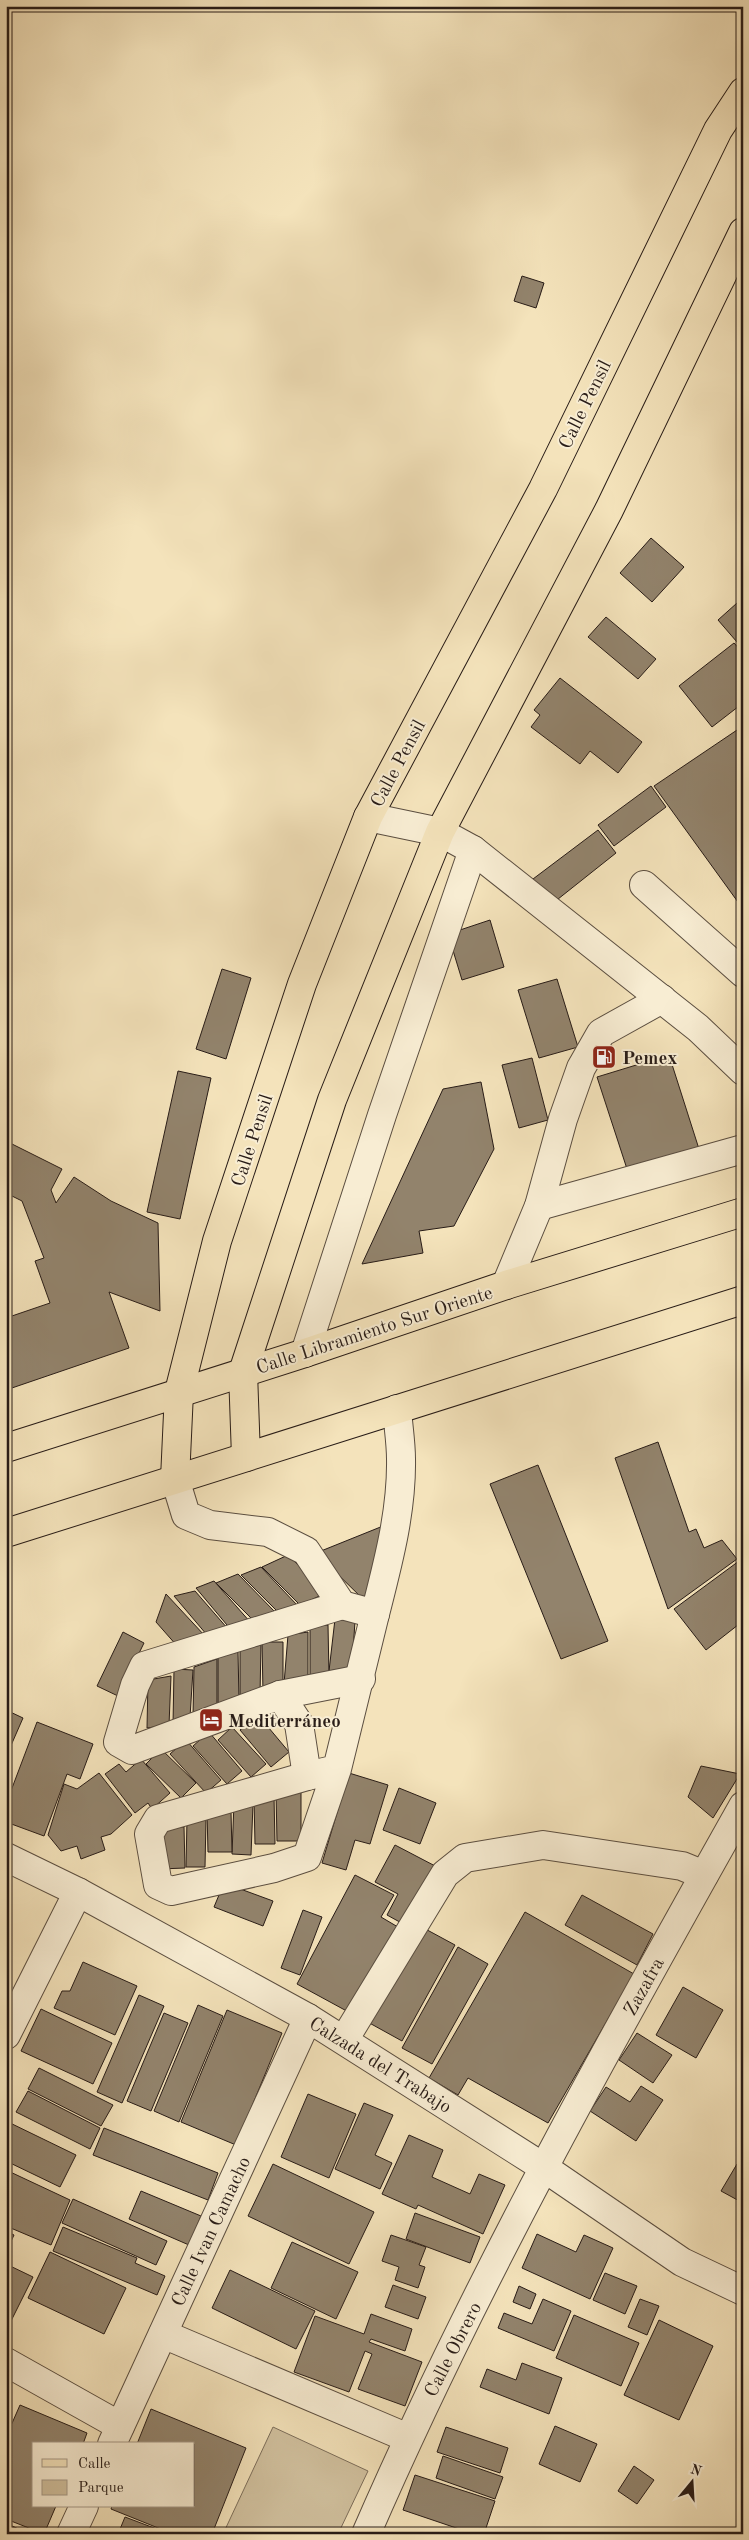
<svg xmlns="http://www.w3.org/2000/svg" width="749" height="2540" viewBox="0 0 749 2540" font-family="'Old Standard TT',serif">
  <style>
    .green { fill: #d1c19f; stroke: #7c6e5b }
    .building { fill: #92836c; stroke: #281c17 }
    .lines { fill: none; stroke-linecap: round; stroke-linejoin: round }
    .minor-casing { stroke: #5b4e40; stroke-width: 30 }
    .major-casing { stroke: #281c17; stroke-width: 30 }
    .minor { stroke: #f8edd3; stroke-width: 28 }
    .major { stroke: #f4e3bb; stroke-width: 28 }
    .labels { text-anchor: middle; stroke-width: 4; stroke-linejoin: round; paint-order: stroke }
    .street-label { font-size: 19px; fill: #281c17; stroke: #f8edd3 }
    .poi-label { font-size: 19px; font-weight: bold; fill: #281c17; stroke: #f8edd3; text-anchor: start }
  </style>
  <rect width="100%" height="100%" fill="#f4e3bb"/>
  <filter id="stains"><feTurbulence type="fractalNoise" baseFrequency=".004" numOctaves="4"/><feColorMatrix values="0 0 0 0 .2 0 0 0 0 .09 0 0 0 0 .02 0 0 0 .5 -.17"/></filter>
  <radialGradient id="worn" r=".72"><stop offset=".6" stop-color="#630" stop-opacity="0"/><stop offset="1" stop-color="#630" stop-opacity=".3"/></radialGradient>
  <polygon class="green" points="273,2427 368,2471 338,2534 223,2534"/>
  <g class="building">
    <polygon points="522,276 544,283 536,308 514,301"/>
    <polygon points="651,538 684,567 652,602 620,573"/>
    <polygon points="737,603 743,609 743,649 718,620"/>
    <polygon points="606,617 656,659 638,679 588,637"/>
    <polygon points="734,643 743,653 743,703 712,727 679,686"/>
    <polygon points="560,678 642,742 618,773 590,751 580,764 531,727 540,715 534,710"/>
    <polygon points="743,726 743,909 654,786"/>
    <polygon points="651,786 666,807 614,846 598,825"/>
    <polygon points="598,830 616,853 548,907 529,882"/>
    <polygon points="490,920 504,967 462,980 448,934"/>
    <polygon points="222,969 251,978 226,1059 196,1049"/>
    <polygon points="557,979 578,1047 539,1058 518,990"/>
    <polygon points="669,1055 699,1149 628,1172 597,1077"/>
    <polygon points="532,1058 548,1120 519,1128 502,1065"/>
    <polygon points="178,1071 211,1078 180,1219 147,1212"/>
    <polygon points="481,1082 494,1149 454,1226 419,1231 423,1253 362,1264 443,1089"/>
    <polygon points="6,1141 62,1169 51,1190 56,1203 74,1177 111,1201 158,1223 160,1311 109,1292 129,1348 6,1390 6,1318 50,1303 35,1261 44,1258 22,1201 6,1193"/>
    <polygon points="658,1442 689,1532 696,1529 704,1548 722,1540 737,1559 668,1609 615,1458"/>
    <polygon points="538,1465 608,1641 561,1659 490,1484"/>
    <polygon points="388,1524 366,1602 316,1553"/>
    <polygon points="288,1555 326,1593 300,1605 262,1567"/>
    <polygon points="739,1561 743,1567 743,1621 706,1650 674,1609"/>
    <polygon points="261,1567 298,1606 280,1614 241,1575"/>
    <polygon points="238,1574 275,1612 253,1620 216,1583"/>
    <polygon points="214,1581 251,1623 232,1631 196,1588"/>
    <polygon points="195,1591 228,1629 207,1635 174,1596"/>
    <polygon points="166,1594 205,1636 178,1647 156,1622"/>
    <polygon points="335,1619 355,1621 352,1667 329,1671"/>
    <polygon points="310,1625 328,1625 329,1677 310,1676"/>
    <polygon points="123,1632 144,1643 118,1696 97,1686"/>
    <polygon points="308,1632 308,1679 284,1684 288,1635"/>
    <polygon points="262,1642 283,1642 283,1687 263,1693"/>
    <polygon points="261,1645 260,1695 240,1698 240,1650"/>
    <polygon points="238,1652 239,1700 218,1712 218,1657"/>
    <polygon points="217,1659 217,1710 193,1716 194,1667"/>
    <polygon points="174,1669 193,1670 190,1717 173,1725"/>
    <polygon points="171,1676 169,1725 147,1728 148,1680"/>
    <polygon points="6,1710 23,1718 9,1750 6,1748"/>
    <polygon points="258,1715 289,1752 271,1767 240,1730"/>
    <polygon points="37,1722 93,1744 80,1779 67,1774 44,1836 6,1822 6,1804"/>
    <polygon points="232,1727 266,1764 251,1777 218,1740"/>
    <polygon points="209,1732 242,1771 227,1784 193,1746"/>
    <polygon points="186,1740 221,1780 206,1793 170,1754"/>
    <polygon points="161,1749 196,1783 181,1798 146,1764"/>
    <polygon points="141,1759 170,1793 152,1809 148,1803 135,1813 105,1774 119,1764 126,1772"/>
    <polygon points="701,1766 740,1774 713,1818 688,1797"/>
    <polygon points="99,1773 132,1815 111,1834 101,1837 105,1850 81,1859 77,1846 61,1851 48,1835 64,1784 77,1789"/>
    <polygon points="349,1773 388,1785 370,1844 355,1840 346,1870 322,1863"/>
    <polygon points="399,1788 436,1803 420,1844 383,1830"/>
    <polygon points="276,1791 301,1791 301,1841 277,1841"/>
    <polygon points="274,1797 275,1844 255,1844 254,1798"/>
    <polygon points="234,1803 253,1804 251,1855 232,1854"/>
    <polygon points="207,1812 231,1812 232,1852 208,1852"/>
    <polygon points="187,1819 206,1819 205,1867 186,1867"/>
    <polygon points="159,1827 184,1827 185,1868 160,1869"/>
    <polygon points="395,1845 439,1868 407,1926 387,1915 398,1894 375,1882"/>
    <polygon points="355,1875 394,1895 381,1917 403,1930 354,2015 297,1984"/>
    <polygon points="224,1883 273,1901 263,1926 214,1907"/>
    <polygon points="582,1895 653,1934 637,1965 565,1925"/>
    <polygon points="303,1910 322,1917 300,1975 281,1968"/>
    <polygon points="525,1912 634,1974 548,2123 468,2078 458,2095 429,2078"/>
    <polygon points="418,1925 455,1945 402,2041 364,2020"/>
    <polygon points="458,1947 488,1964 432,2064 402,2048"/>
    <polygon points="83,1962 137,1986 115,2035 54,2008 62,1991 70,1991"/>
    <polygon points="683,1987 723,2010 696,2058 656,2035"/>
    <polygon points="139,1995 164,2006 122,2103 97,2092"/>
    <polygon points="198,2005 223,2016 179,2122 154,2111"/>
    <polygon points="41,2009 112,2043 93,2084 21,2051"/>
    <polygon points="227,2010 282,2033 236,2145 181,2122"/>
    <polygon points="164,2013 188,2023 151,2111 127,2101"/>
    <polygon points="637,2033 672,2055 653,2083 619,2060"/>
    <polygon points="39,2068 113,2105 101,2126 28,2089"/>
    <polygon points="641,2086 663,2100 636,2141 590,2111 606,2087 630,2102"/>
    <polygon points="28,2091 100,2128 90,2149 16,2112"/>
    <polygon points="308,2094 356,2114 329,2178 281,2157"/>
    <polygon points="364,2103 393,2115 375,2155 392,2163 380,2189 335,2169"/>
    <polygon points="6,2121 76,2155 60,2187 6,2161"/>
    <polygon points="104,2128 218,2173 208,2200 93,2155"/>
    <polygon points="409,2135 443,2150 432,2177 470,2194 479,2174 505,2185 483,2234 418,2205 416,2209 382,2194"/>
    <polygon points="273,2164 374,2212 349,2264 248,2216"/>
    <polygon points="737,2164 743,2167 743,2203 721,2191"/>
    <polygon points="6,2170 70,2200 51,2245 6,2226"/>
    <polygon points="141,2191 201,2216 189,2245 129,2219"/>
    <polygon points="73,2199 167,2241 156,2265 62,2223"/>
    <polygon points="415,2213 480,2237 470,2263 406,2239"/>
    <polygon points="63,2227 137,2258 135,2263 165,2276 157,2295 53,2251"/>
    <polygon points="6,2231 14,2235 6,2252"/>
    <polygon points="537,2234 576,2252 584,2235 613,2248 590,2299 522,2268"/>
    <polygon points="391,2235 426,2247 419,2265 425,2267 418,2288 395,2280 399,2267 382,2261"/>
    <polygon points="292,2242 358,2272 336,2319 271,2288"/>
    <polygon points="50,2252 126,2288 104,2334 28,2298"/>
    <polygon points="6,2264 33,2277 6,2331"/>
    <polygon points="230,2270 315,2311 296,2349 212,2308"/>
    <polygon points="605,2273 637,2286 625,2314 593,2300"/>
    <polygon points="393,2285 426,2297 418,2319 385,2307"/>
    <polygon points="519,2286 536,2294 530,2309 513,2302"/>
    <polygon points="543,2299 571,2311 554,2351 498,2328 504,2313 532,2324"/>
    <polygon points="640,2299 659,2306 647,2335 628,2327"/>
    <polygon points="371,2314 412,2329 405,2351 371,2339 369,2342 422,2362 405,2406 358,2389 372,2354 365,2351 349,2392 294,2372 315,2316 364,2334"/>
    <polygon points="574,2315 639,2343 621,2386 556,2358"/>
    <polygon points="659,2320 713,2346 679,2420 624,2395"/>
    <polygon points="522,2363 562,2378 549,2414 480,2387 487,2369 516,2380"/>
    <polygon points="20,2405 87,2433 83,2444 34,2444 34,2506 56,2506 44,2534 6,2519 6,2437"/>
    <polygon points="151,2409 246,2448 212,2534 173,2534 111,2509 112,2506 194,2506 194,2444 137,2444"/>
    <polygon points="555,2426 597,2444 580,2482 539,2464"/>
    <polygon points="446,2427 508,2448 500,2473 437,2452"/>
    <polygon points="443,2456 503,2477 495,2499 436,2478"/>
    <polygon points="634,2466 654,2480 637,2504 618,2491"/>
    <polygon points="415,2475 495,2501 484,2534 474,2534 403,2510"/>
    <polygon points="125,2517 170,2534 118,2534"/>
    <polygon points="6,2523 29,2534 6,2534"/>
  </g>
  <g class="lines">
    <defs>
      <g id="minor">
        <polyline points="368,817 440,832 473,850 698,1028 743,1071"/>
        <polyline points="644,885 743,973"/>
        <polyline points="539,1206 743,1149"/>
        <polyline points="506,1285 539,1206 563,1119 581,1068 601,1033 662,999"/>
        <polyline points="305,1353 382,1115 473,850"/>
        <polyline points="175,1479 186,1515 210,1525 268,1532 306,1551 342,1605 375,1614 337,1769 307,1857 274,1868 171,1891 158,1885 149,1834 158,1819 307,1776 337,1769"/>
        <polyline points="342,1605 144,1666 135,1685 118,1742 132,1750 280,1695 361,1679"/>
        <path d="M375,1614C388,1563 402,1511 401,1459C401,1442 398,1425 397,1409"/>
        <polyline points="280,1695 299,1724 307,1776"/>
        <polyline points="6,1857 78,1892 308,2018 543,2167 682,2262 743,2291"/>
        <polyline points="6,2035 78,1892"/>
        <polyline points="344,2040 445,1874 465,1858 543,1845 682,1866 704,1875"/>
        <polyline points="163,2334 408,2438"/>
        <polyline points="6,2362 120,2426"/>
        <polyline points="112,2444 308,2018"/>
        <polyline points="71,2534 84,2506"/>
        <path d="M366,2534C475,2283 609,2044 743,1806"/>
      </g>
      <g id="major">
        <polyline points="6,1448 305,1353 506,1285 743,1212"/>
        <polyline points="246,1457 243,1372 332,1100 440,832 609,510 743,232"/>
        <polyline points="175,1479 179,1392 217,1241 302,984 368,817 543,489 718,130 743,92"/>
        <polyline points="6,1533 743,1300"/>
      </g>
    </defs>
    <use href="#minor" class="minor-casing"/>
    <use href="#major" class="major-casing"/>
    <use href="#minor" class="minor"/>
    <use href="#major" class="major"/>
  </g>
  <defs>
    <symbol id="fuel-square" viewBox="-11 -11 22 22"><rect x="-9" y="-9" width="18" height="18" rx="4" fill="#8f2418" stroke="#f8edd3"/><path d="M-5.5-6h7V0h2V4h1.3V-2.5L3-4.5l.8-.8L6-3V5H2.5V1h-1V6h-7ZM-4.2-4.7v3.2H.2V-4.7Z" fill="#fff"/></symbol>
    <symbol id="hotel-square" viewBox="-11 -11 22 22"><rect x="-9" y="-9" width="18" height="18" rx="4" fill="#8f2418" stroke="#f8edd3"/><path d="M-6-4.5h1.5V1H6V5H4.5V3h-9V5H-6ZM-4 0a1.8 1.8 0 1 1 3.6 0ZM.5 0V-2.5h3Q6-2.5 6 0Z" fill="#fff"/></symbol>
  </defs>
  <g fill-rule="evenodd">
    <use href="#fuel-square" x="590" y="1043" width="28" height="28"/>
    <use href="#hotel-square" x="197" y="1706" width="28" height="28"/>
  </g>
  <g class="labels">
    <g class="street-label">
      <text transform="translate(584 404) rotate(-64)" y="7">Calle Pensil</text>
      <text transform="translate(397 763) rotate(-62)" y="7">Calle Pensil</text>
      <text transform="translate(251 1140) rotate(-72)" y="7">Calle Pensil</text>
      <text transform="translate(374 1329) rotate(-18)" y="7">Calle Libramiento Sur Oriente</text>
      <text transform="translate(643 1986) rotate(-61)" y="7">Zazafra</text>
      <text transform="translate(381 2064) rotate(32)" y="7">Calzada del Trabajo</text>
      <text transform="translate(210 2231) rotate(-65)" y="7">Calle Ivan Camacho</text>
      <text transform="translate(452 2349) rotate(-63)" y="7">Calle Obrero</text>
    </g>
    <g class="poi-label">
      <text x="622" y="1064">Pemex</text>
      <text x="228" y="1727">Mediterráneo</text>
    </g>
  </g>
  <rect width="749" height="2540" fill="none" stroke="#f4e3bb" stroke-width="25"/>
  <rect x="8" y="8" width="734" height="2525" fill="none" stroke="#281c17" stroke-width="2.5"/>
  <rect x="12" y="12" width="724" height="2515" fill="none" stroke="#281c17"/>
  <rect x="32" y="2442" width="162" height="65" fill="#f8edd3" stroke="#a59988"/>
  <rect x="42" y="2459" width="25" height="8" fill="#f4e3bb" stroke="#a59988"/>
  <text x="78" y="2468" font-size="15" fill="#281c17">Calle</text>
  <rect x="42" y="2480" width="25" height="15" fill="#d1c19f" stroke="#a59988"/>
  <text x="78" y="2492" font-size="15" fill="#281c17">Parque</text>
  <g transform="translate(692 2482) rotate(18)" stroke="#f8edd3" stroke-width="4" paint-order="stroke">
  <path d="M0-4L9 19L0 12L-9 19Z" fill="#281c17"/>
  <text y="-8" font-size="14" font-weight="bold" text-anchor="middle" fill="#281c17">N</text>
  </g>
  <rect width="100%" height="100%" filter="url(#stains)"/>
  <rect width="100%" height="100%" fill="url(#worn)"/>
</svg>
